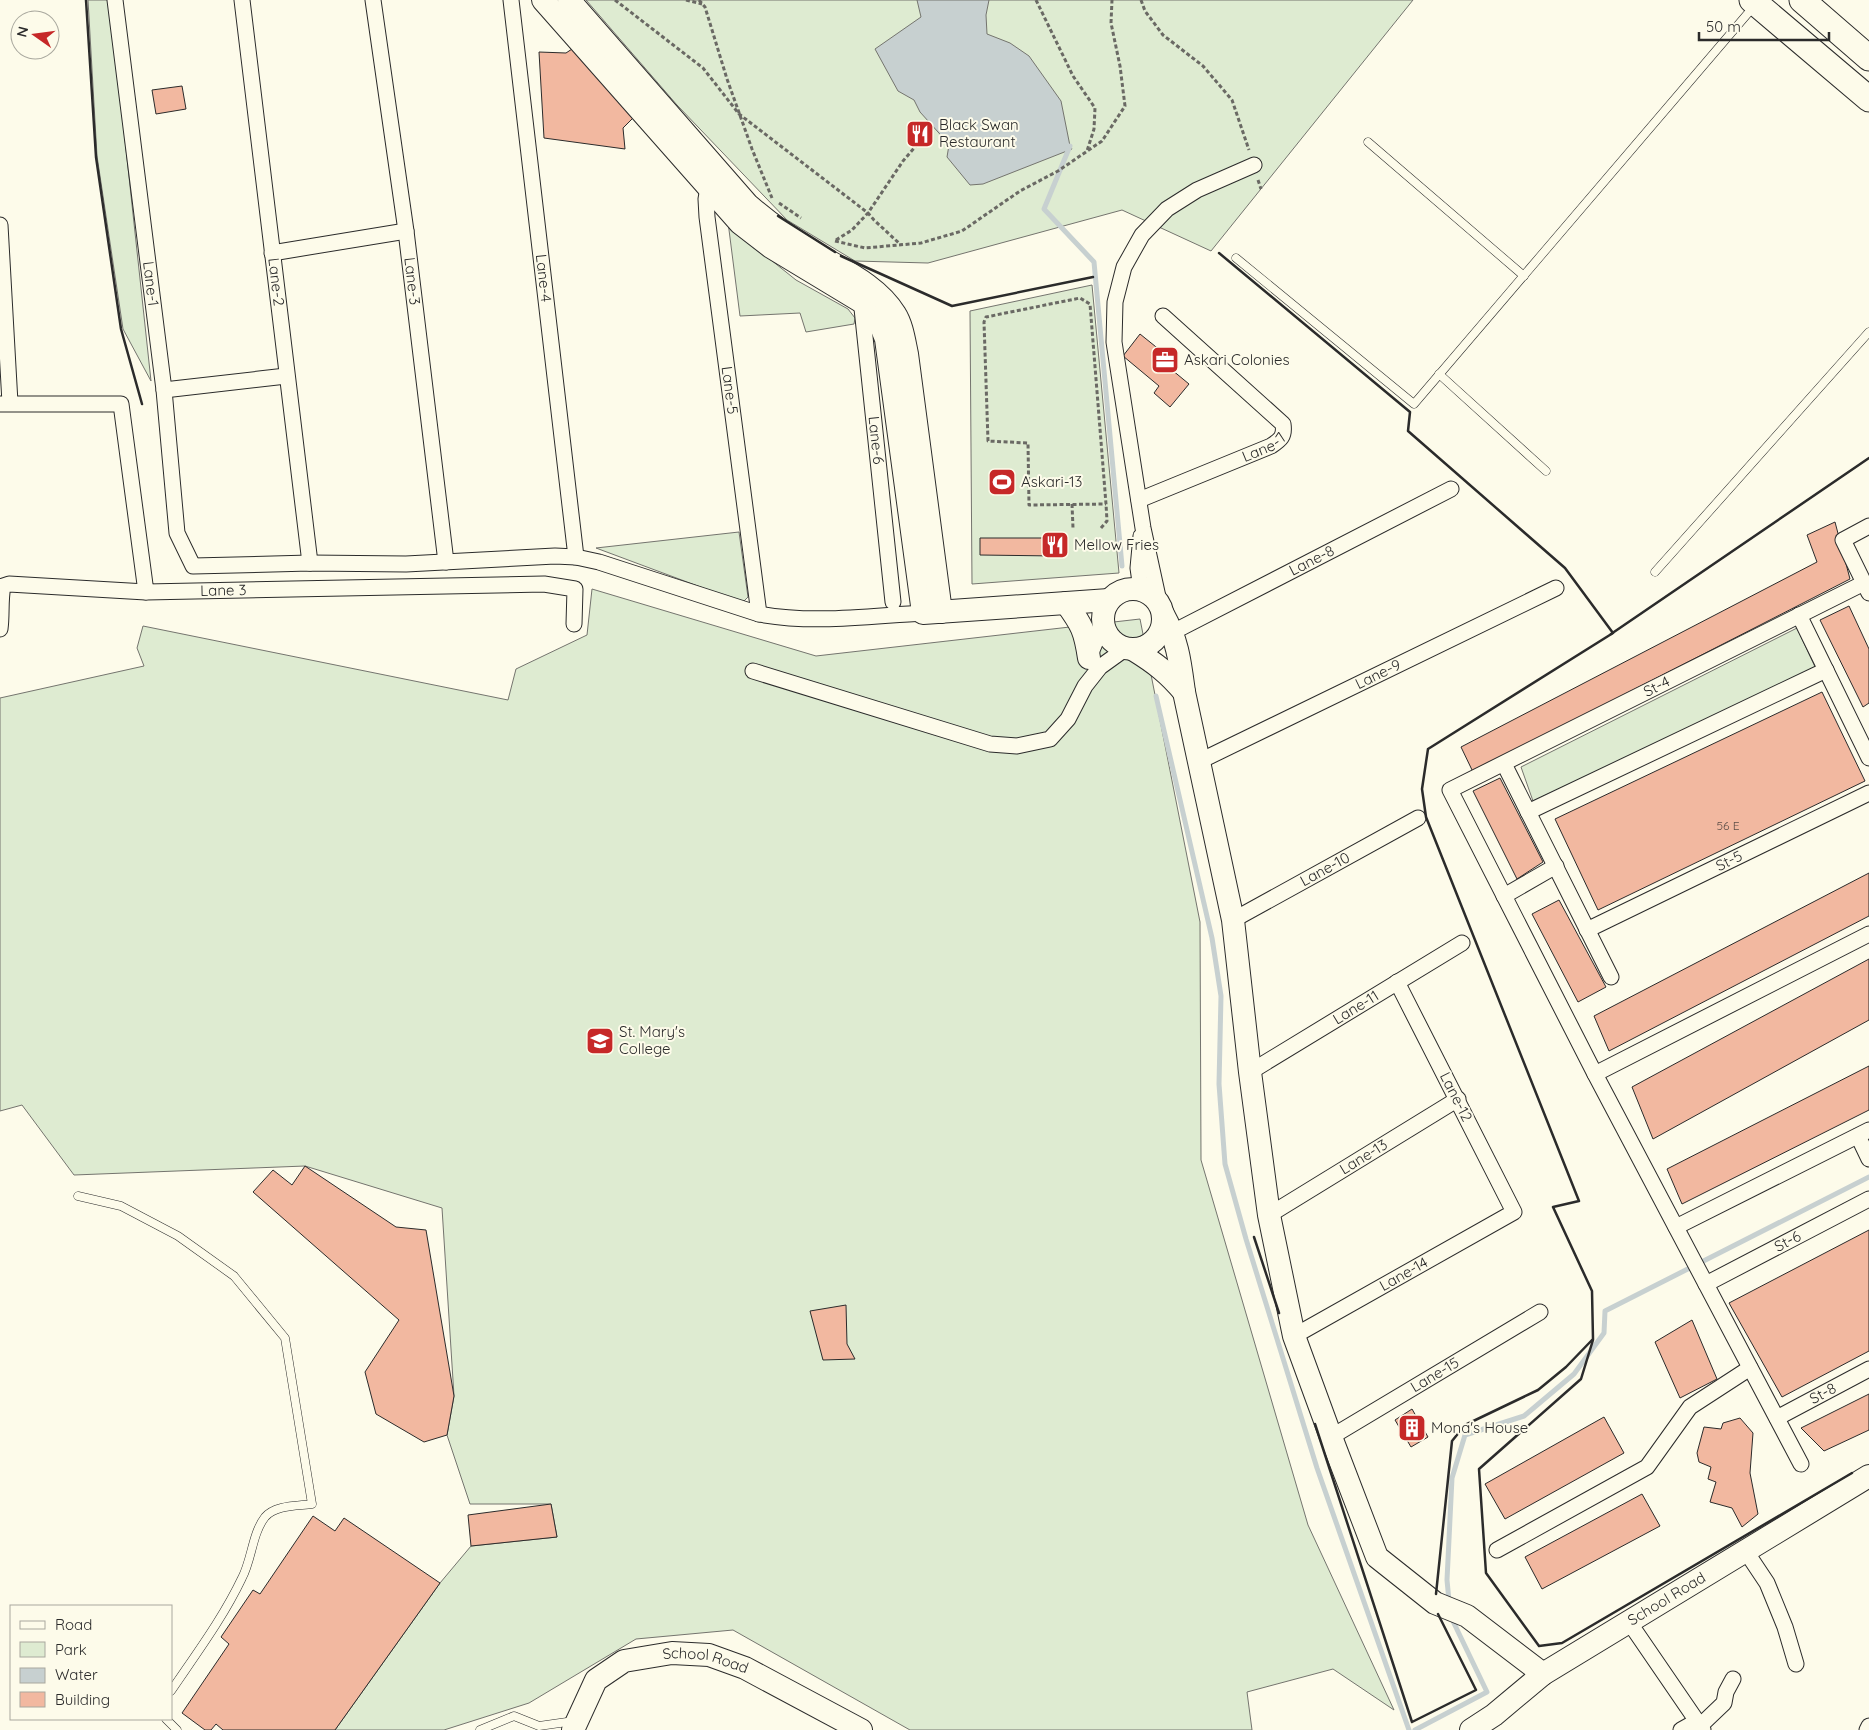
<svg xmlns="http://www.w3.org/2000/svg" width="1869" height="1730" viewBox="0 0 1869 1730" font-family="Quicksand,sans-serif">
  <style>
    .green { fill: #deebd1; stroke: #74746e }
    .water { fill: #c7d0d0; stroke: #74746e }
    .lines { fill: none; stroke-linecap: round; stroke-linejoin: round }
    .stream { stroke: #c7d0d0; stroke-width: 5 }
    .building { fill: #f2b8a0; stroke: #2b2b2b }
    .lane-casing { stroke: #2b2b2b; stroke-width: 9 }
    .street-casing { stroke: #2b2b2b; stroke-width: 17 }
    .secondary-casing { stroke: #2b2b2b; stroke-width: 24 }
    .primary-casing { stroke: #2b2b2b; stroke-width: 27 }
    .path { stroke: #6a6964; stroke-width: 3; stroke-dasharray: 4 2.5; stroke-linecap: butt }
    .lane { stroke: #fdfbea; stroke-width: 8 }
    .street { stroke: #fdfbea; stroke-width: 15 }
    .secondary { stroke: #fdfbea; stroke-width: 22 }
    .primary { stroke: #fdfbea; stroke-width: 25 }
    .wall { stroke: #2b2b2b; stroke-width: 2.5 }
    .labels { text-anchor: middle; stroke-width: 4; stroke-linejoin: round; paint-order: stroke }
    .number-label { font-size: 12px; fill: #5d4e48 }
    .poi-label { font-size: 15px; fill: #2b2b2b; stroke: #fdfbea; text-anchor: start }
    .street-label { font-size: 15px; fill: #2b2b2b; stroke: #fdfbea }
  </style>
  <rect width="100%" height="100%" fill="#fdfbea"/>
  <g class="green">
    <polygon points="88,0 110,0 151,381 123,329 97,156"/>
    <polygon points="586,0 1413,0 1211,251 1122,210 928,263 855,261 787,220 677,105"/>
    <polygon points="728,222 751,244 796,280 848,309 855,318 854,324 806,332 800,313 740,316"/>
    <polygon points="1092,285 1119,573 972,584 970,311"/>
    <polygon points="739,532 748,597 744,601 738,601 596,548"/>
    <polygon points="592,589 816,656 1140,619 1200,922 1201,1160 1308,1525 1394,1710 1333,1669 1247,1692 1252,1730 910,1730 733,1630 636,1639 529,1703 444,1730 335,1730 440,1583 471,1546 557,1537 551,1504 470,1504 447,1435 454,1396 442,1208 305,1166 74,1175 22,1105 0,1111 0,698 144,666 137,648 143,626 508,700 516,669 587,635"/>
    <polygon points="1797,628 1816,669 1533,801 1521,767"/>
  </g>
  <polygon class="water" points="917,0 989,0 986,15 987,34 1010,43 1029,56 1061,101 1070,146 1072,149 983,184 970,185 947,157 949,145 947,142 920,112 914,100 898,91 875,49 921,17"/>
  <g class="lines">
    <g class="stream">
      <polyline points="1070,146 1044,209 1094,262 1122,566"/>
      <polyline points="1156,696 1212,938 1221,996 1219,1084 1225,1164 1246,1239 1317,1468 1409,1730"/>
      <polyline points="1449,1601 1447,1580 1452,1478 1465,1435 1524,1416 1574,1374 1604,1333 1605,1311 1869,1177"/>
      <polyline points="1415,1730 1487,1692 1451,1617"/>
    </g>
  </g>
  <g class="building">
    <polygon points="575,47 633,118 623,128 625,149 544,138 539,52 566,53"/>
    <polygon points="182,86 186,109 156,114 152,90"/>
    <polygon points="1140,334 1171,359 1166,365 1189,384 1170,407 1154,393 1159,386 1123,356"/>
    <polygon points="1835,522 1850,579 1473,772 1461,747 1817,562 1807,535"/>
    <polygon points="980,538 1055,538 1055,556 980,555"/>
    <polygon points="1849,606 1869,649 1869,703 1863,707 1820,620"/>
    <polygon points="1822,692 1865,781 1598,910 1555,819"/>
    <polygon points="1500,778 1543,862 1517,879 1473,791"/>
    <polygon points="1869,873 1869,916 1609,1051 1594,1016"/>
    <polygon points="1559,900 1606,987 1578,1002 1532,914"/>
    <polygon points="1869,959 1869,1020 1653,1139 1632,1087"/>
    <polygon points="1869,1066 1869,1110 1682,1204 1667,1169"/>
    <polygon points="305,1166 396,1227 426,1230 454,1396 447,1435 424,1442 376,1414 365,1372 399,1320 253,1192 273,1170 292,1185"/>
    <polygon points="1869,1230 1869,1351 1782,1397 1729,1303"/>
    <polygon points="846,1305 847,1344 855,1359 823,1360 810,1311"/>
    <polygon points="1692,1320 1717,1379 1680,1398 1655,1342"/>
    <polygon points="1869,1394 1869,1430 1824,1451 1801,1428"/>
    <polygon points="1412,1409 1428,1437 1411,1447 1395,1420"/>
    <polygon points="1604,1417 1624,1453 1505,1519 1485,1484"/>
    <polygon points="1740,1418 1753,1433 1750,1473 1758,1514 1742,1527 1732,1508 1710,1502 1716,1482 1708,1479 1711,1467 1699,1462 1697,1453 1704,1427 1721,1429 1723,1423"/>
    <polygon points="1642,1494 1660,1526 1542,1589 1525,1557"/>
    <polygon points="551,1504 557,1537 471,1546 468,1515"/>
    <polygon points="313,1516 335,1531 344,1518 440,1583 335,1730 223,1730 216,1724 211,1730 205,1730 182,1713 229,1644 221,1637 253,1590 260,1594"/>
  </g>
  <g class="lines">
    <defs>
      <g id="lane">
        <polyline points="1368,142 1524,276"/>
        <polyline points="1236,258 1414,404 1755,5"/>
        <polyline points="1439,374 1546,471"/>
        <polyline points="1655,572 1869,332"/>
        <path d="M78,1196L121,1206L178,1236L234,1276L285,1338L312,1504C297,1506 275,1505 265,1517C252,1534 252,1559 242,1578C223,1618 196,1654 171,1691"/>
        <polyline points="166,1719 177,1730"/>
        <polyline points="480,1730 514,1716 539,1726 574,1721"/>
      </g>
      <g id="street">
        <path id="s1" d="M115,0L164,390L177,533L193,566L310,563L406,564L555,556L576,557L599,562L759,614C813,624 869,616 923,613"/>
        <path id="s2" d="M242,0L310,563"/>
        <path id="s3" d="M373,0L406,231L446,562"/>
        <path id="s4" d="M511,0L576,557"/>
        <path id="s5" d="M709,182L706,199L707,217L759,614"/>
        <polyline points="0,225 10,403"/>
        <polyline points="272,253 406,231"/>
        <path id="s6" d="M861,299L893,602"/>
        <polyline points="164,390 286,376"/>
        <path id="s7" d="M0,404H121L146,592L544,584L575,589L574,624"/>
        <path id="s8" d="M1139,500L1271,446C1280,440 1285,437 1283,424L1163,316"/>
        <polyline points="1869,526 1843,540 1869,593"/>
        <polyline points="1141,589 1138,568 1141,536"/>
        <polyline points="1160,606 1143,528 1114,342 1115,302 1124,267 1142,235 1167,209 1197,190 1254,165"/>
        <polyline points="1799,615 1869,758"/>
        <path d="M0,629C2,615 0,600 3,586L9,584L146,592"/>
        <path id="s9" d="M1173,632L1451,489"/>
        <polyline points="1090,655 1103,624"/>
        <polyline points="753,671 990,744 1017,746 1050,739 1068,719 1085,686 1100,667 1125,649"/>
        <path id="s10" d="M1200,761L1556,588"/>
        <polyline points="1504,764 1611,977"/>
        <polyline points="1528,812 1826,670"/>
        <polyline points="1504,896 1556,866"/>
        <path id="s11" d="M1233,920L1418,818"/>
        <path id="s12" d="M1587,930L1869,793"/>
        <path id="s13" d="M1250,1072L1462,943"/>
        <polyline points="1595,1074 1869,934"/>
        <polyline points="1858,1136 1869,1159"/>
        <path id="s14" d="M1269,1215L1458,1099"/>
        <polyline points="1676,1227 1869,1130"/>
        <path id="s15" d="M1706,1284L1869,1199"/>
        <path id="s16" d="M1294,1336L1514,1212L1397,982"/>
        <path id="s17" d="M1777,1418L1869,1369"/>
        <path id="s18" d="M1331,1437L1540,1312"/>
        <path id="s19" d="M1801,1464L1595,1074L1450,790L1864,583"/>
        <polyline points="1497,1550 1647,1467 1690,1407 1750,1368"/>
        <polyline points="1745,1550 1767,1583 1785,1627 1796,1664"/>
        <polyline points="1629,1622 1703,1730"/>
        <polyline points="1700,1726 1724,1703 1726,1692 1733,1679"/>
        <polyline points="1681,1730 1697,1721"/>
        <polyline points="1867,1730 1869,1726"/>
      </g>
      <g id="secondary">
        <polyline points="543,0 740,223 771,247 862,302 878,319 886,339 923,613 1109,600"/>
        <path d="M569,0L748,205C768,222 788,237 810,250C838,268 877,284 895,314C902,325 904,340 907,354L941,612"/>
        <circle cx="1133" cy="619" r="30"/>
        <path d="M1066,603C1082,625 1085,631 1089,658"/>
        <path d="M1163,614C1178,641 1180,662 1184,692L1233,920L1250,1072L1269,1215L1294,1336L1331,1437L1377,1557L1435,1603L1467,1616L1543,1674"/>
        <path d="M1134,650C1155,663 1168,673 1184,692"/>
        <path id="s20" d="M573,1730L596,1680L624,1661L672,1653L709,1655L745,1668L861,1730"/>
        <path id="s21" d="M1471,1730L1494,1715L1543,1674L1869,1476"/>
      </g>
      <g id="primary">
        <polyline points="1752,0 1869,99"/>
        <polyline points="1802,0 1869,58"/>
      </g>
    </defs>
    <use href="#lane" class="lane-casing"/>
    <use href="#street" class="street-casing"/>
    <use href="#secondary" class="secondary-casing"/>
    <use href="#primary" class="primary-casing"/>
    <g class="path">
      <polyline points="615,0 703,68 739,114 868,213 874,220 901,245"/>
      <polyline points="686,0 702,4"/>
      <polyline points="699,0 705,7 727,79 752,149 772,198"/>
      <polyline points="1036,0 1073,76 1095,108 1094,129 1087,151"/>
      <polyline points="1141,0 1145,11 1163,35 1203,66 1232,100 1249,150"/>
      <polyline points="1258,180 1261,189"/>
      <polyline points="779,203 801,218"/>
      <polyline points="836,240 852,230 868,213 903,161 927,133"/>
      <polyline points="835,241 865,248 921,243 962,231 1020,191 1058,171 1102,141 1125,106 1120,66 1111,23 1112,0"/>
      <polyline points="1072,504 1073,528"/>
      <polyline points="1101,528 1107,521 1106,504 1090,304 1080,298 986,317 984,322 988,441 1028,443 1029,505 1106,504"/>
    </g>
    <use href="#lane" class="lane"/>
    <use href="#street" class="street"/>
    <use href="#secondary" class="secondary"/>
    <use href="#primary" class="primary"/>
    <g class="wall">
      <polyline points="86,0 96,157 121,329 142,404"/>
      <polyline points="778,216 835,252"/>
      <polyline points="1219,253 1410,412 1408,431 1565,568 1613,633 1428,749 1422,789 1426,817 1579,1201 1553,1207 1592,1291 1593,1339 1566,1367 1538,1390 1465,1425 1452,1441 1436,1594"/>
      <polyline points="841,256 952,306 1093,277"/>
      <polyline points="1611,634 1869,458"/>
      <polyline points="1254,1237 1279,1313"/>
      <polyline points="1593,1340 1581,1379 1479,1469 1486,1573 1539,1646 1562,1643 1852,1473"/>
      <polyline points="1315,1424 1412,1722 1476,1690 1438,1614"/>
    </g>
  </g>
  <defs>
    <symbol id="restaurant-square" viewBox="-11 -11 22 22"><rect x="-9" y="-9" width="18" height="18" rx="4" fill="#c62828" stroke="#fdfbea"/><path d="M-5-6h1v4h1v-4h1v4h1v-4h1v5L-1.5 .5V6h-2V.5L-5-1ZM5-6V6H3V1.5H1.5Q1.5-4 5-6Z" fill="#fff"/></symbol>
    <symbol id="office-square" viewBox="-11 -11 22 22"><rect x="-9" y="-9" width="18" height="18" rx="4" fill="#c62828" stroke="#fdfbea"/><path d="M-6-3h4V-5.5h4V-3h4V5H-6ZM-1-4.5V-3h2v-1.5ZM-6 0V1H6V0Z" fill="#fff"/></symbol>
    <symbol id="stadium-square" viewBox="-11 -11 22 22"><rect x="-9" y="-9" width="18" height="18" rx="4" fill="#c62828" stroke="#fdfbea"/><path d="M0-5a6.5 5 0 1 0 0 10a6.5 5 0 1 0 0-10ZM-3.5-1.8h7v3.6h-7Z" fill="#fff"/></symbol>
    <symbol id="university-square" viewBox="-11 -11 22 22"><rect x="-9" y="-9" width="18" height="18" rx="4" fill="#c62828" stroke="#fdfbea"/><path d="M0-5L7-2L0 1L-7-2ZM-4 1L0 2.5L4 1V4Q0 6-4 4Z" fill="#fff"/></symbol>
    <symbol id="building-square" viewBox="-11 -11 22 22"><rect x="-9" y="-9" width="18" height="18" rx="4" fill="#c62828" stroke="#fdfbea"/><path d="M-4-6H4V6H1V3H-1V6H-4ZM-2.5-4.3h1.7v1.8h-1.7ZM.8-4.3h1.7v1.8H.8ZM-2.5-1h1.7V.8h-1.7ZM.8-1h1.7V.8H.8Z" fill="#fff"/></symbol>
  </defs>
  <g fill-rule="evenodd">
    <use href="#restaurant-square" x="904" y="118" width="32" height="32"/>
    <use href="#office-square" x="1149" y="344" width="32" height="32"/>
    <use href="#stadium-square" x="986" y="466" width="32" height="32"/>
    <use href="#restaurant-square" x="1039" y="529" width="32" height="32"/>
    <use href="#university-square" x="584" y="1025" width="32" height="32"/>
    <use href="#building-square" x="1396" y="1412" width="32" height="32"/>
  </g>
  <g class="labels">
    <g class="number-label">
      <text x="1728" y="830">56 E</text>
    </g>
    <g class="poi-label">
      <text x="939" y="130">Black Swan<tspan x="939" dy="17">Restaurant</tspan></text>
      <text x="1184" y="365">Askari Colonies</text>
      <text x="1021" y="487">Askari-13</text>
      <text x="1074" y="550">Mellow Fries</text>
      <text x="619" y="1037">St. Mary's<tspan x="619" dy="17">College</tspan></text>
      <text x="1431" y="1433">Mona's House</text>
    </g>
    <g class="street-label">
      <text dy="5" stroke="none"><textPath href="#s4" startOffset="280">Lane-4</textPath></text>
      <text dy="5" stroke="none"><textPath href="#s3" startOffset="284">Lane-3</textPath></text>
      <text dy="5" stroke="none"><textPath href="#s2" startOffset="284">Lane-2</textPath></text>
      <text dy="5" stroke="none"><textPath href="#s1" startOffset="286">Lane-1</textPath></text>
      <text dy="5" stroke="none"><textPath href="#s5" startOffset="210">Lane-5</textPath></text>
      <text dy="5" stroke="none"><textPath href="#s6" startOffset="142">Lane-6</textPath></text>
      <text dy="5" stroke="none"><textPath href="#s8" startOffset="136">Lane-7</textPath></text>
      <text dy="5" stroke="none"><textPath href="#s9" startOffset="156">Lane-8</textPath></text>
      <text dy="5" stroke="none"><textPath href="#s7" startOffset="388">Lane 3</textPath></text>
      <text dy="5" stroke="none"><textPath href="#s10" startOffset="198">Lane-9</textPath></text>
      <text dy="5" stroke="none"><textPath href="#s19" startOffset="991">St-4</textPath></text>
      <text dy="5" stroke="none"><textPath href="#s12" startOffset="158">St-5</textPath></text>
      <text dy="5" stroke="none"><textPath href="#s11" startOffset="105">Lane-10</textPath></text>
      <text dy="5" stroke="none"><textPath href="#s13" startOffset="124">Lane-11</textPath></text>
      <text transform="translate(1456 1097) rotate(63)" y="5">Lane-12</text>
      <text dy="5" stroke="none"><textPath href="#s14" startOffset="111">Lane-13</textPath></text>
      <text dy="5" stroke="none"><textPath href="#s15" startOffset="92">St-6</textPath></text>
      <text dy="5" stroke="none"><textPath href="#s16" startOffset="126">Lane-14</textPath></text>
      <text dy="5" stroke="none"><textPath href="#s18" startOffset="121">Lane-15</textPath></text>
      <text dy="5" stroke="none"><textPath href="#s17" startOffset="52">St-8</textPath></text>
      <text dy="5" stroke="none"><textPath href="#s21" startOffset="236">School Road</textPath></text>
      <text dy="5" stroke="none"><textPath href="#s20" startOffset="172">School Road</textPath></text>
    </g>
  </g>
  <rect x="10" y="1605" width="162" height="115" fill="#fdfbea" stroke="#a9a89e"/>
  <rect x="20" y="1621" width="25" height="8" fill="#fdfbea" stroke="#a9a89e"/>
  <text x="55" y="1630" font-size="15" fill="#2b2b2b">Road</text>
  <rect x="20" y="1642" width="25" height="15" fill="#deebd1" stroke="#a9a89e"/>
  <text x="55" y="1655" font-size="15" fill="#2b2b2b">Park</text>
  <rect x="20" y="1668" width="25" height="15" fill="#c7d0d0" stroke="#a9a89e"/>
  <text x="55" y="1680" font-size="15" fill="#2b2b2b">Water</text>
  <rect x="20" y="1692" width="25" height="15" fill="#f2b8a0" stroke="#a9a89e"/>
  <text x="55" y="1705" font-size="15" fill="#2b2b2b">Building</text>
  <g transform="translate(35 35) rotate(284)"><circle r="24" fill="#fdfbea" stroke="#a9a89e"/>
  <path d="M0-4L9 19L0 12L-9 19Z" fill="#c62828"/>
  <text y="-8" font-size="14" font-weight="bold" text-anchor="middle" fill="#2b2b2b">N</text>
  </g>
  <path d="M1699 32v8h130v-8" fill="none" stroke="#2b2b2b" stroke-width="2.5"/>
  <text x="1706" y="32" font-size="15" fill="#2b2b2b" stroke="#fdfbea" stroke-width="4" paint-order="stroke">50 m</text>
</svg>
